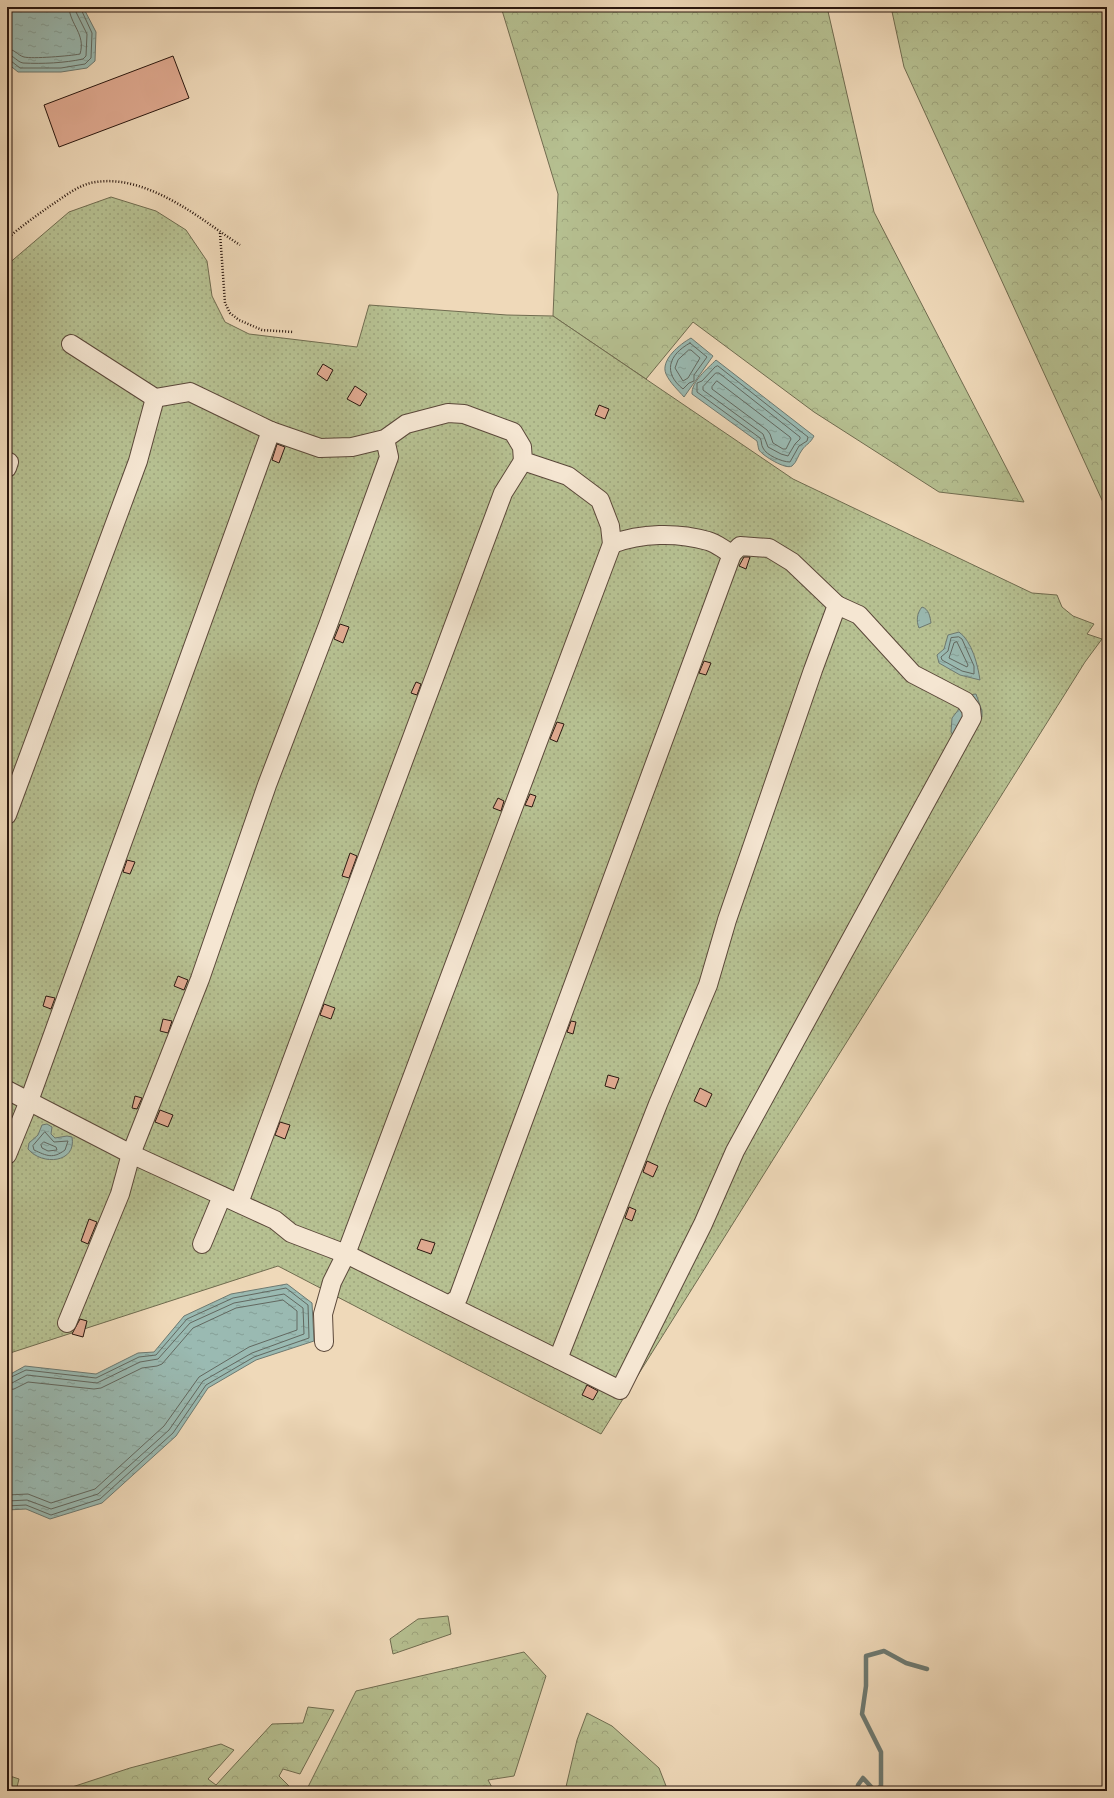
<svg xmlns="http://www.w3.org/2000/svg" width="1114" height="1798" viewBox="0 0 1114 1798" font-family="Vollkorn,serif">
  <style>
    .forest { fill: url(#forest-crowns); stroke: #706c50 }
    .garden { fill: url(#garden-dots); stroke: #706c50 }
    .water { fill: url(#water-ripples); stroke: #6d7971 }
    .lines { fill: none; stroke-linecap: round; stroke-linejoin: round }
    .shore { stroke: #626860; stroke-width: 1 }
    .stream { stroke: #6d7971; stroke-width: 4.5 }
    .building { fill: #e0aa91; stroke: #2a170f }
    .minor-casing { stroke: #5b483a; stroke-width: 20 }
    .path { stroke: #2a170f; stroke-width: 2.5; stroke-dasharray: 1 2; stroke-linecap: butt }
    .minor { stroke: #f5e6d2; stroke-width: 18 }
  </style>
  <defs>
    <pattern id="forest-crowns" width="20" height="18" patternUnits="userSpaceOnUse"><rect width="20" height="18" fill="#b6c091"/><path d="M2 6a3 3 0 1 1 6 0M12 15a3 3 0 1 1 6 0" fill="none" stroke="#9da47c"/></pattern>
    <pattern id="garden-dots" width="8" height="8" patternUnits="userSpaceOnUse"><rect width="8" height="8" fill="#b6c091"/><path d="M2 2h.1M6 6h.1" fill="none" stroke="#9da47c" stroke-width="1.8" stroke-linecap="round"/></pattern>
    <pattern id="water-ripples" width="26" height="14" patternUnits="userSpaceOnUse"><rect width="26" height="14" fill="#9abab2"/><path d="M2 4q2-2 4 0t4 0M15 11q2-2 4 0t4 0" fill="none" stroke="#859f98"/></pattern>
  </defs>
  <rect width="100%" height="100%" fill="#efd9b9"/>
  <filter id="stains"><feTurbulence type="fractalNoise" baseFrequency=".005" numOctaves="4"/><feColorMatrix values="0 0 0 0 .2 0 0 0 0 .09 0 0 0 0 .02 0 0 0 .5 -.17"/></filter>
  <radialGradient id="worn" r=".72"><stop offset=".6" stop-color="#630" stop-opacity="0"/><stop offset="1" stop-color="#630" stop-opacity=".3"/></radialGradient>
  <g class="forest">
    <polygon points="501,7 827,7 874,212 1024,502 939,492 814,412 693,322 646,379 553,316 558,194"/>
    <polygon points="891,7 1107,7 1107,511 904,67"/>
    <polygon points="448,1616 451,1634 393,1654 390,1639 418,1619"/>
    <polygon points="524,1652 546,1676 514,1776 488,1780 494,1791 306,1791 356,1691"/>
    <polygon points="308,1707 334,1710 300,1774 283,1769 279,1776 290,1787 288,1791 60,1791 130,1768 221,1744 234,1750 208,1779 216,1785 272,1724 303,1723"/>
    <polygon points="587,1713 612,1726 659,1768 668,1791 565,1791 577,1740"/>
    <polygon points="7,1775 19,1779 16,1791 7,1791"/>
  </g>
  <polygon class="garden" points="111,197 156,211 186,230 207,261 212,296 225,322 249,334 357,347 369,305 507,315 553,316 793,479 1032,593 1057,595 1062,607 1073,616 1094,624 1087,634 1102,639 1085,662 601,1434 278,1266 7,1354 7,265 69,212"/>
  <g class="water">
    <polygon points="7,7 83,7 96,32 95,61 87,68 61,72 18,72 7,63"/>
    <path d="M691,338L713,356L684,397C678,390 670,383 666,374C660,360 680,344 691,338Z"/>
    <path d="M716,360L814,436C810,444 806,444 802,450C798,455 797,462 792,466C786,470 763,456 759,450C758,447 758,445 757,441L692,394C691,382 708,368 716,360Z"/>
    <path d="M922,607C929,609 930,617 931,623L919,628C916,621 917,613 922,607Z"/>
    <path d="M959,632C972,641 978,666 980,680L960,675L939,663L937,655L944,649L948,635Z"/>
    <polygon points="976,694 982,711 982,717 962,732 953,735 951,732 952,718 970,695"/>
    <path d="M47,1124L52,1127L51,1134L55,1138L67,1136L72,1137C77,1163 42,1166 28,1149L29,1143L38,1135L42,1125Z"/>
    <polygon points="287,1284 312,1303 314,1341 256,1360 208,1388 176,1436 102,1503 50,1519 26,1509 7,1510 7,1376 25,1366 96,1374 138,1353 154,1352 184,1316 231,1294"/>
  </g>
  <g class="lines">
    <g class="shore">
      <path d="M7,49C15,49 17,55 24,57C32,59 70,56 80,54C86,34 70,25 69,7"/>
      <path d="M7,55C14,55 17,62 23,63C43,64 64,63 83,59L86,56L87,34L76,12L75,7"/>
      <polyline points="7,60 11,61 20,68 61,68 85,64 91,58 92,33 80,7"/>
      <path d="M690,343L707,357L694,375V381L689,383L683,389C663,373 668,355 690,343Z"/>
      <polygon points="689,350 691,350 700,358 688,378 683,381 675,368 678,360"/>
      <path d="M718,366L808,437L807,441L799,446L790,462C782,462 766,455 763,448C761,445 762,441 760,438L697,392V383L702,381L715,367Z"/>
      <polygon points="716,373 719,373 800,437 800,439 795,444 788,456 781,454 768,447 763,434 703,390 703,387"/>
      <polygon points="717,381 790,437 791,439 786,449 783,449 773,443 770,434 767,430 712,389 712,387"/>
      <polygon points="959,637 962,639 974,666 974,674 962,671 942,660 941,657 948,651 951,638"/>
      <polygon points="957,642 968,665 967,667 949,658 954,643"/>
      <path d="M45,1132L54,1142L68,1141L65,1150C53,1159 47,1156 34,1150L33,1146Z"/>
      <polygon points="44,1142 56,1147 57,1150 48,1151 42,1148 41,1145"/>
      <polyline points="7,1379 26,1370 96,1378 139,1357 156,1355 187,1319 233,1298 286,1288 308,1305 309,1338 254,1357 206,1385 173,1433 100,1499 51,1515 26,1505 7,1506"/>
      <polyline points="7,1384 12,1383 27,1375 97,1383 140,1362 158,1359 190,1323 234,1303 284,1294 303,1308 304,1334 252,1353 203,1381 169,1430 98,1494 51,1509 27,1500 7,1501"/>
      <polyline points="7,1390 14,1389 28,1382 94,1389 101,1388 142,1368 157,1366 162,1364 193,1328 236,1308 283,1300 297,1311 297,1330 249,1347 199,1377 164,1426 95,1489 51,1503 28,1494 7,1495"/>
    </g>
    <polyline class="stream" points="857,1791 858,1785 863,1778 875,1791 881,1786 881,1752 862,1714 866,1686 866,1656 884,1651 906,1663 927,1669"/>
  </g>
  <g class="building">
    <polygon points="173,56 189,98 59,147 44,105"/>
    <polygon points="323,364 333,370 327,381 317,374"/>
    <polygon points="355,386 367,394 360,406 347,399"/>
    <polygon points="599,405 609,409 605,419 595,415"/>
    <polygon points="277,444 285,447 279,463 272,460"/>
    <polygon points="744,557 750,557 746,569 739,566"/>
    <polygon points="340,624 349,627 343,643 334,639"/>
    <polygon points="704,661 711,663 706,675 699,673"/>
    <polygon points="416,682 421,684 417,695 411,693"/>
    <polygon points="557,722 564,724 557,742 550,739"/>
    <polygon points="530,794 536,796 532,807 525,805"/>
    <polygon points="498,798 504,801 501,811 493,808"/>
    <polygon points="350,853 357,856 349,878 342,876"/>
    <polygon points="127,860 135,862 130,874 123,872"/>
    <polygon points="178,976 188,980 184,990 174,986"/>
    <polygon points="46,996 55,998 51,1009 43,1006"/>
    <polygon points="324,1004 335,1008 331,1019 320,1015"/>
    <polygon points="163,1019 172,1021 168,1033 160,1031"/>
    <polygon points="571,1021 576,1022 573,1034 567,1032"/>
    <polygon points="608,1075 619,1078 615,1089 605,1086"/>
    <polygon points="700,1088 712,1094 706,1107 694,1101"/>
    <polygon points="135,1096 142,1098 137,1109 132,1108"/>
    <polygon points="160,1110 173,1115 168,1127 155,1122"/>
    <polygon points="280,1122 290,1125 285,1139 275,1135"/>
    <polygon points="647,1161 658,1166 653,1177 643,1172"/>
    <polygon points="629,1207 636,1210 632,1221 625,1218"/>
    <polygon points="89,1219 97,1222 88,1244 81,1241"/>
    <polygon points="421,1239 435,1243 431,1254 417,1249"/>
    <polygon points="80,1319 87,1321 83,1337 72,1334"/>
    <polygon points="587,1385 598,1391 593,1400 582,1395"/>
  </g>
  <g class="lines">
    <defs>
      <g id="minor">
        <path d="M71,344L155,398L190,392L271,431L320,448L352,447L385,439L406,424L448,413L464,414L513,432L522,447L523,461L568,476L600,500L610,526L612,544C641,533 677,532 708,541C716,543 724,550 732,554L740,546L769,548L792,562L837,605L813,670L727,920L708,985L658,1104L558,1359"/>
        <polyline points="7,468 9,462"/>
        <polyline points="7,815 138,461 155,398"/>
        <polyline points="7,1090 131,1154 275,1220 291,1233 346,1254 620,1390 703,1224 735,1151 972,718 971,709 965,701 913,674 859,615 837,605"/>
        <polyline points="7,1155 29,1101 271,431"/>
        <polyline points="239,1203 503,493 523,461"/>
        <polyline points="202,1244 222,1196"/>
        <polyline points="449,1305 458,1298 732,554"/>
        <polyline points="67,1323 120,1194 131,1154 200,979 267,785 328,625 389,457 385,439"/>
        <polyline points="324,1342 323,1314 332,1282 346,1254 612,544"/>
      </g>
    </defs>
    <use href="#minor" class="minor-casing"/>
    <g class="path">
      <polyline points="220,233 225,303 230,313 239,320 262,330 294,332"/>
      <path d="M7,239C20,227 36,216 50,206C64,197 79,184 96,182C129,177 163,194 190,211C207,222 223,234 240,245"/>
    </g>
    <use href="#minor" class="minor"/>
  </g>
  <rect width="1114" height="1798" fill="none" stroke="#efd9b9" stroke-width="24"/>
  <rect x="8" y="8" width="1098" height="1782" fill="none" stroke="#2a170f" stroke-width="2"/>
  <rect x="12" y="12" width="1090" height="1774" fill="none" stroke="#2a170f"/>
  <rect width="100%" height="100%" filter="url(#stains)"/>
  <rect width="100%" height="100%" fill="url(#worn)"/>
</svg>
